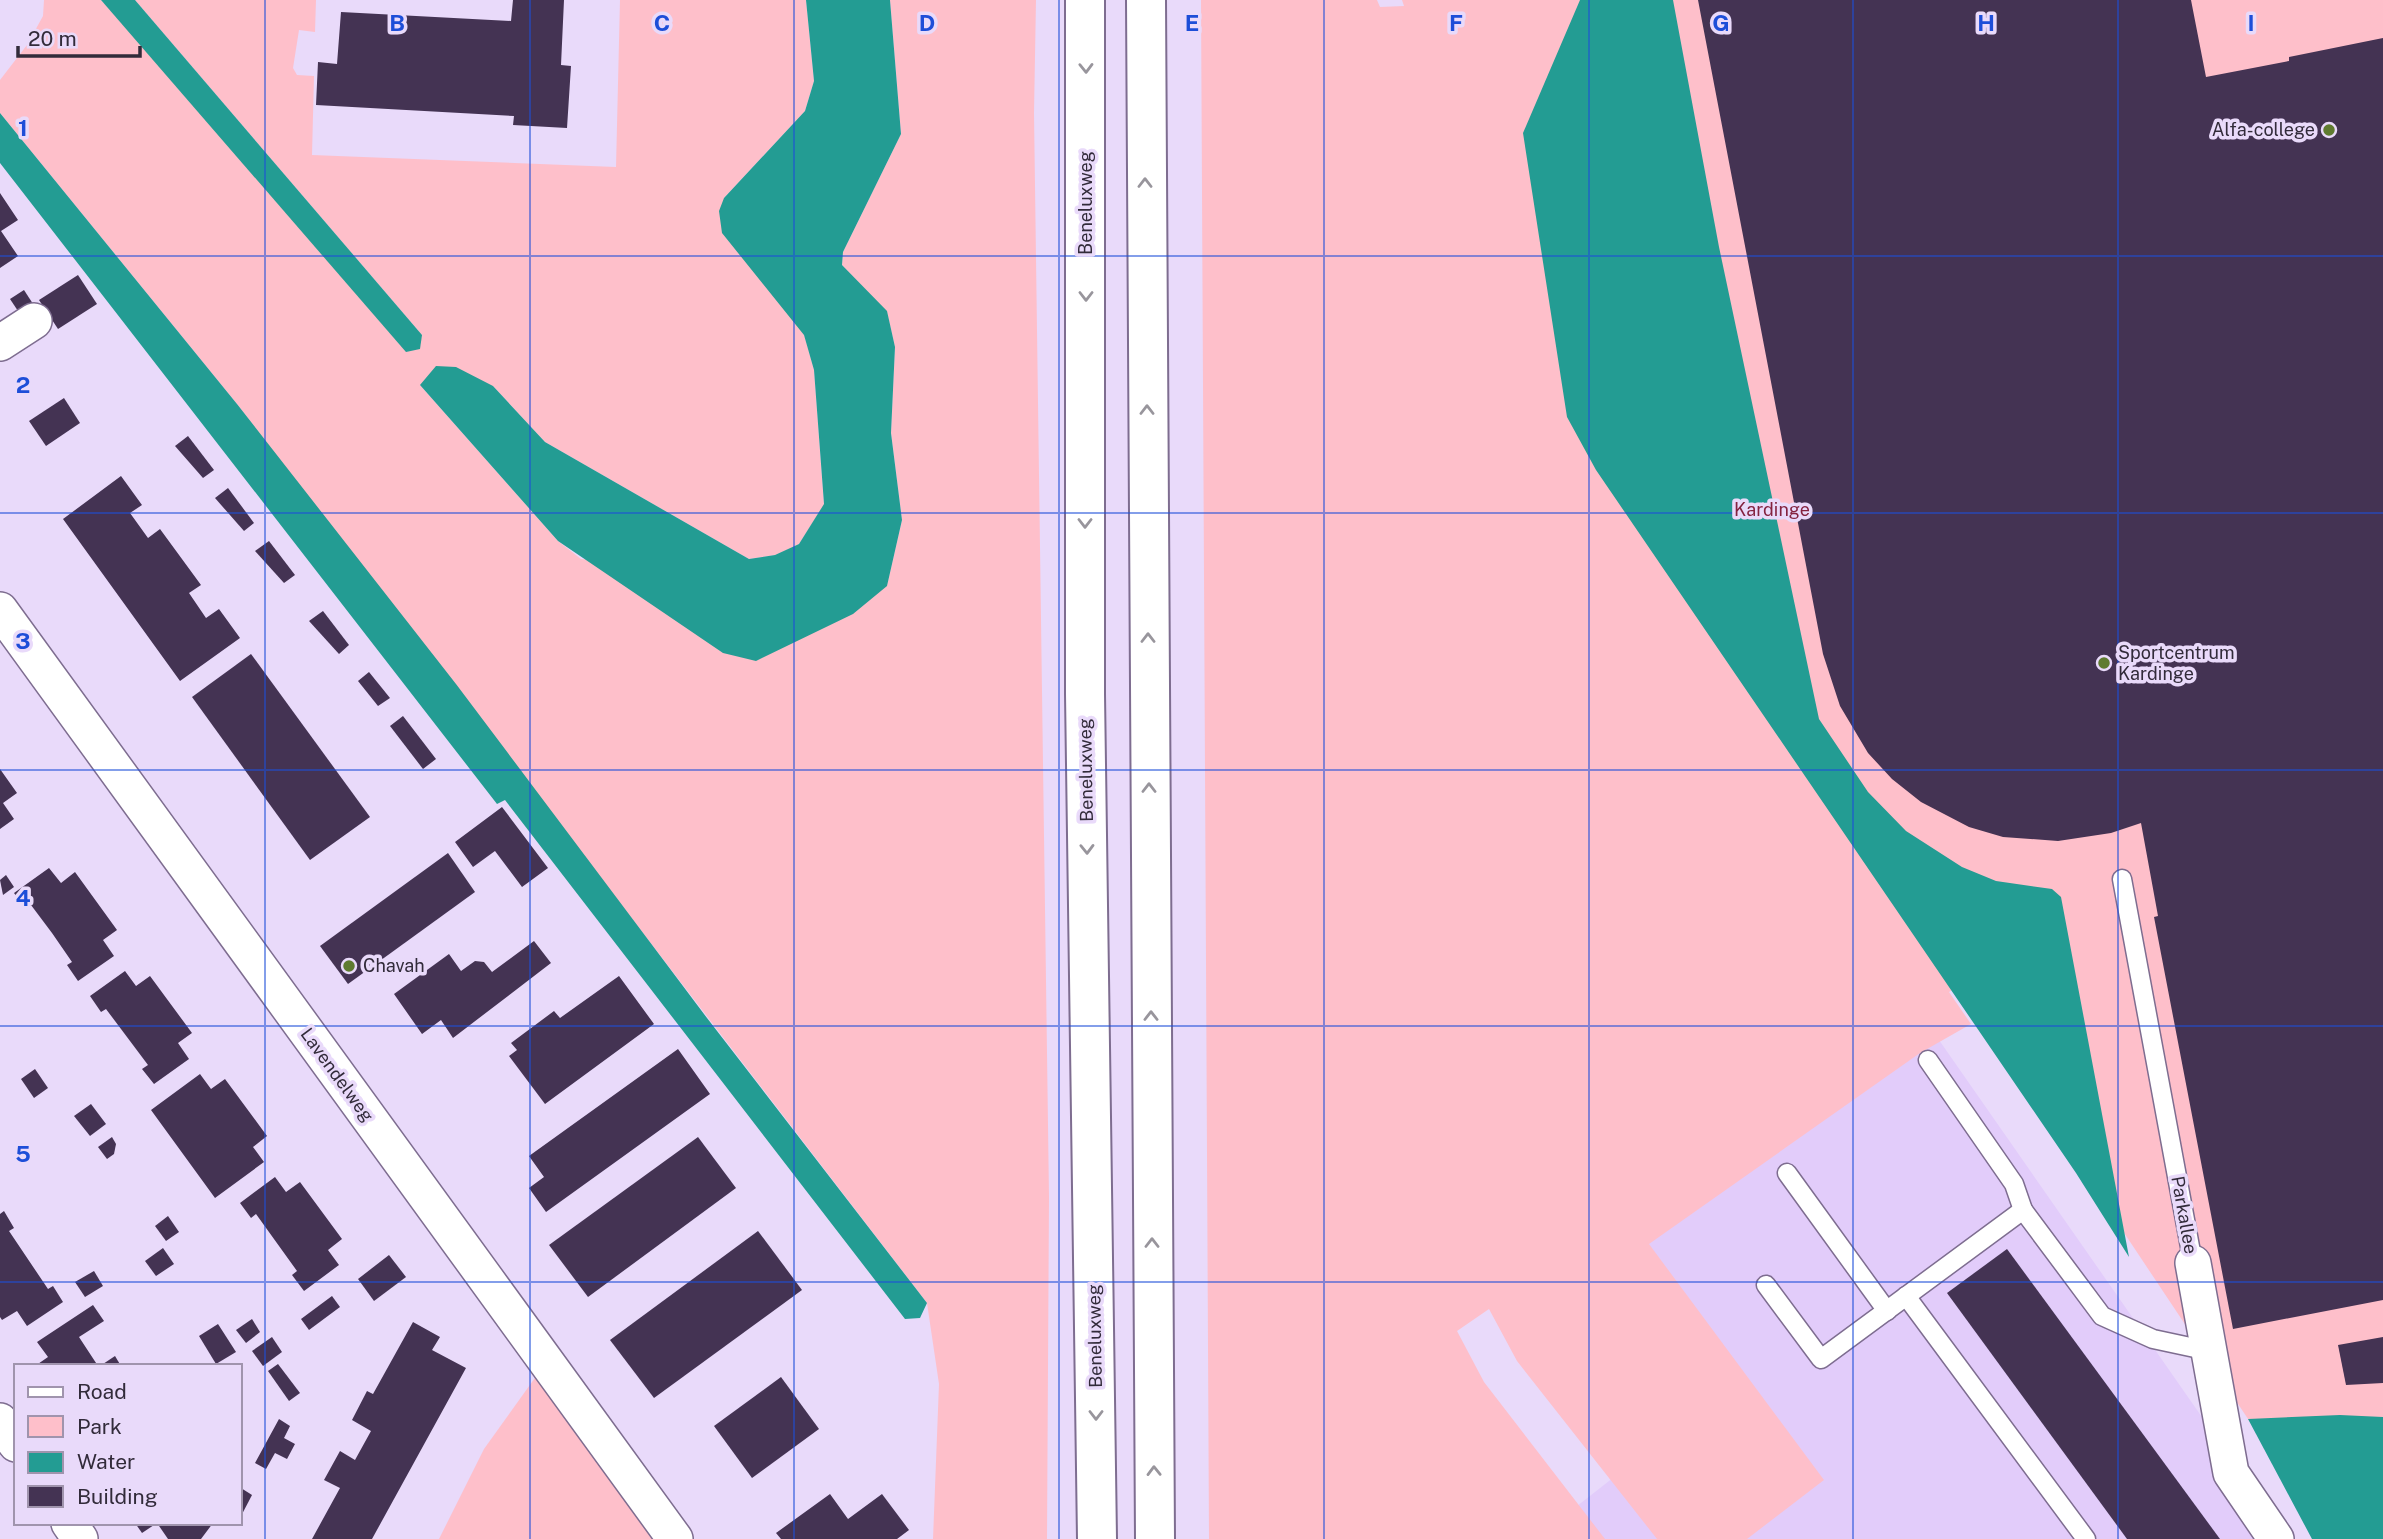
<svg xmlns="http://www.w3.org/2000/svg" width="2383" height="1539" viewBox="0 0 2383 1539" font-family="'Public Sans',sans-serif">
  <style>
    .built { fill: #e2ccfa }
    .green { fill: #febfca }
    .water { fill: #239c93 }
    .building { fill: #443353 }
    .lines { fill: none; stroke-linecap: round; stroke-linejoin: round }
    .service-casing { stroke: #7e6d90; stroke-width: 21 }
    .minor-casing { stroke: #7e6d90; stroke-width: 38 }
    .trunk-casing { stroke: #7e6d90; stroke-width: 42 }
    .service { stroke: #fff; stroke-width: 18 }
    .minor { stroke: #fff; stroke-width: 35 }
    .trunk { stroke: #fff; stroke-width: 38 }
    .oneway { stroke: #98959c }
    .grid { fill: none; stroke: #1d4ed8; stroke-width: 2; stroke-opacity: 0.55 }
    .poi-dot { fill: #5f7b30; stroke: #e9dafa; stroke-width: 2.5 }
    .labels { text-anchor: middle; stroke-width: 7; stroke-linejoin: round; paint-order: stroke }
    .poi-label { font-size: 18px; fill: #322b3a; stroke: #e9dafa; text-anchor: start }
    .street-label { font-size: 18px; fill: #322b3a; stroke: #e9dafa }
    .park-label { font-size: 18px; fill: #842340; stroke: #e9dafa }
    .grid-label { font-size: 23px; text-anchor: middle; font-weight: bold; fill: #1d4ed8; stroke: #e9dafa; stroke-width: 7; stroke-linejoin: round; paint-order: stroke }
  </style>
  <rect width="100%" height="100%" fill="#e9dafa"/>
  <polygon class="built" points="1932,1030 2287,1539 1535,1539 1729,1387 1630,1246"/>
  <g class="green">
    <polygon points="44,0 101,0 422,335 135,0 316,0 315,32 299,30 293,68 297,75 314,76 312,155 616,167 620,0 806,0 814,81 805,111 724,198 765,285 804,334 814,370 824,505 799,544 776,555 749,559 545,442 493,386 420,385 558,541 581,559 887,586 902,520 891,433 895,347 887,312 842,265 843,252 901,134 890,0 1036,0 1034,113 1049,1197 1047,1539 933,1539 939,1384 927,1303 237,404 0,113 0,80 27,45 43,16"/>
    <polygon points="1201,0 1377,0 1380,7 1404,6 1402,0 2383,0 2383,1539 2328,1539 1959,985 1949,992 1971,1024 1920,1053 1649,1244 1824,1480 1747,1539 1657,1539 1517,1361 1489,1309 1457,1331 1484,1382 1605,1539 1209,1539"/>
    <polygon points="537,1375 664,1539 439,1539 484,1449"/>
  </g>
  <g class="water">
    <polygon points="101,0 135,0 422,335 420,349 406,352"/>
    <polygon points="806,0 890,0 901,134 843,252 842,265 887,311 895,347 891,433 902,520 887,586 853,614 756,661 723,653 558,541 420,385 436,366 456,367 493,386 545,442 749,559 775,555 799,544 824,504 814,370 804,335 722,233 719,211 724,198 805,111 814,81"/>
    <polygon points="1580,0 1673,0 1719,247 1819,719 1868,792 1906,831 1962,867 1996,881 2052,889 2061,897 2129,1257 2076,1173 1596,470 1567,417 1523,133"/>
    <polygon points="0,113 237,404 456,684 707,1018 927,1303 920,1318 905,1319 505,800 497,804 0,163"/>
    <polygon points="2340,1415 2383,1417 2383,1539 2312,1539 2248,1419"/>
  </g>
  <g class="building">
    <polygon points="513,0 564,0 561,65 571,66 567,128 513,125 514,116 316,105 318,62 337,64 341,12 511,21"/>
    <polygon points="1698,0 2191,0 2206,77 2289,61 2289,57 2383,38 2383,1300 2233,1329 2154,917 2158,916 2141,823 2111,833 2058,841 2003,837 1969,827 1921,802 1892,779 1868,753 1840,706 1823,654"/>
    <polygon points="0,193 18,220 1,231 18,256 0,268"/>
    <polygon points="78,275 97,304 58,329 39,300"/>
    <polygon points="24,290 35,307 22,317 10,299"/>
    <polygon points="64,398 80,423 46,446 29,421"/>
    <polygon points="188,436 214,470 203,478 175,446"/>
    <polygon points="121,476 142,505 130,513 148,538 160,529 201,585 189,593 206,618 219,609 240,638 180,681 63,519"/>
    <polygon points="228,488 254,523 244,531 215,498"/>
    <polygon points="269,541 295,575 284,583 255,551"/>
    <polygon points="323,611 349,645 339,654 309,621"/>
    <polygon points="251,654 370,817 310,860 192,697"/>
    <polygon points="369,672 390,698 378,706 358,681"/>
    <polygon points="403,716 436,759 423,769 390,726"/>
    <polygon points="0,769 17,793 3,803 14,819 0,829"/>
    <polygon points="502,807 548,868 522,887 495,851 473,867 455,842"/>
    <polygon points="448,853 475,892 348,984 320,946"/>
    <polygon points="49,868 61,883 75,872 117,930 103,940 114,956 78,981 67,965 72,962 52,933 31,905 26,909 14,893"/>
    <polygon points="6,875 14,887 3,895 0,880"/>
    <polygon points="534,941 551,963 453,1038 441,1020 422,1034 394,994 449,954 461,971 475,961 484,962 492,972"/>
    <polygon points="125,971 136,986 150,976 192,1033 178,1043 189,1059 154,1084 142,1069 148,1065 106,1009 101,1012 90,996"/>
    <polygon points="619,976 654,1024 545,1104 509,1056 517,1050 511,1043 554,1011 560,1018"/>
    <polygon points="678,1049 710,1094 546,1212 529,1188 544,1177 529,1156"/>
    <polygon points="35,1069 48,1088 34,1098 21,1079"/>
    <polygon points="200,1074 211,1089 225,1079 267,1136 253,1147 264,1162 215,1198 151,1110"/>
    <polygon points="91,1104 106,1124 90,1136 74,1116"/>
    <polygon points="112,1137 116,1144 114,1154 107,1159 98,1147"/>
    <polygon points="698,1137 736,1188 588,1297 549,1245"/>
    <polygon points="275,1177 286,1192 300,1182 342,1239 328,1250 339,1265 304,1291 292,1275 297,1271 256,1214 251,1218 240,1203"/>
    <polygon points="4,1211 14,1228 9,1231 48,1289 53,1286 63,1302 27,1326 17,1311 2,1320 0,1317 0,1214"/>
    <polygon points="168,1216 179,1232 166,1241 155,1226"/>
    <polygon points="758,1231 802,1290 654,1398 610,1340"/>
    <polygon points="163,1248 174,1264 156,1276 145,1261"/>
    <polygon points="2007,1249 2220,1539 2127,1539 1947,1293"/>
    <polygon points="389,1255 406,1277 374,1301 358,1279"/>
    <polygon points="94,1271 103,1286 85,1297 75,1282"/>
    <polygon points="332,1296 340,1307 309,1330 301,1319"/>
    <polygon points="93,1305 104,1321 79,1337 98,1366 35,1366 48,1357 37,1342"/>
    <polygon points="252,1319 260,1332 246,1343 236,1330"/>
    <polygon points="413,1322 440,1337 432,1350 466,1368 372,1539 312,1539 340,1488 324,1480 340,1451 355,1460 371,1431 352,1420 367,1391 373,1394"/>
    <polygon points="218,1324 236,1352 216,1364 199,1336"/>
    <polygon points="272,1337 282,1352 263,1366 252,1351"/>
    <polygon points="2383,1337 2383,1383 2346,1385 2338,1345"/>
    <polygon points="115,1356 121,1366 100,1366"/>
    <polygon points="278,1364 300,1393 289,1401 268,1371"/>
    <polygon points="781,1377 819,1429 752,1478 714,1426"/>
    <polygon points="279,1419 290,1426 284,1438 295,1444 287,1459 275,1453 266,1469 255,1463"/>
    <polygon points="241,1488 252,1495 240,1518 240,1491"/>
    <polygon points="830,1494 848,1519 882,1494 909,1530 897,1539 781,1539 776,1533"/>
    <polygon points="135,1523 157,1523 142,1533"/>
    <polygon points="157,1523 213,1523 201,1539 168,1539"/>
  </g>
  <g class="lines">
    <defs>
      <g id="service">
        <polyline points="2122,879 2193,1263"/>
        <polyline points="1928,1060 2014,1184 2023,1210"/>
        <polyline points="1787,1173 1887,1311"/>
        <polyline points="1766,1285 1821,1359 2023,1210 2102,1316 2153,1339 2209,1351"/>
        <polyline points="1906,1296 2086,1539"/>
      </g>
      <g id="minor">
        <polyline points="0,343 34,321"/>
        <polyline points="0,610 675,1539"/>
        <polyline points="2193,1263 2231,1473 2276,1539"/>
        <polyline points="0,1421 16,1444"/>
        <polyline points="69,1523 80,1539"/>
      </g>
      <g id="trunk">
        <polyline points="1085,0 1085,694 1097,1539"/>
        <polyline points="1146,0 1155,1539"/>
      </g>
    </defs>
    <use href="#service" class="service-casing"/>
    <use href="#minor" class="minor-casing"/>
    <use href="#trunk" class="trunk-casing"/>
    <use href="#service" class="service"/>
    <use href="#minor" class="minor"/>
    <use href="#trunk" class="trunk"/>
  </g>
  <defs><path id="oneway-chevron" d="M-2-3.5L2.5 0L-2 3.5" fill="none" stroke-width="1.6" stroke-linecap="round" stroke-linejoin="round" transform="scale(1.75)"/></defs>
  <g class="oneway">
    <use href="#oneway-chevron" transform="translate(1086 68) rotate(89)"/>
    <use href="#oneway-chevron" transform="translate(1145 183) rotate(-90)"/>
    <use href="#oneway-chevron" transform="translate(1086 296) rotate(90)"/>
    <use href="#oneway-chevron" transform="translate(1147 410) rotate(-90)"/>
    <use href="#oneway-chevron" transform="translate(1085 523) rotate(90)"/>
    <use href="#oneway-chevron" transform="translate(1148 638) rotate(-90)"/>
    <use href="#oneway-chevron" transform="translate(1149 788) rotate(-90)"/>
    <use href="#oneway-chevron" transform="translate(1087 849) rotate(89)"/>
    <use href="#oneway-chevron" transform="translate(1151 1016) rotate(-90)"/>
    <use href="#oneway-chevron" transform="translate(1152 1243) rotate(-90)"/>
    <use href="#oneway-chevron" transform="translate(1096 1415) rotate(90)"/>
    <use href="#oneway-chevron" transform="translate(1154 1471) rotate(-91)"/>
  </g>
  <path class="grid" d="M265,0V1539M530,0V1539M794,0V1539M1059,0V1539M1324,0V1539M1589,0V1539M1853,0V1539M2118,0V1539M0,256H2383M0,513H2383M0,770H2383M0,1026H2383M0,1282H2383"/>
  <g class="poi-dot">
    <circle cx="2329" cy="130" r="7"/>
    <circle cx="2104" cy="663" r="7"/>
    <circle cx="349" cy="966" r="7"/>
  </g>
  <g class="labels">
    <g class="poi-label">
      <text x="2315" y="136" text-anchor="end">Alfa-college</text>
      <text x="2118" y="659">Sportcentrum<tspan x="2118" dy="21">Kardinge</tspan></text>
      <text x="363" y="972">Chavah</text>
    </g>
    <g class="street-label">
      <text transform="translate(1086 203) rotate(-90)" y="6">Beneluxweg</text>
      <text transform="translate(1086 770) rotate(-91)" y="6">Beneluxweg</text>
      <text transform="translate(337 1075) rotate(54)" y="6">Lavendelweg</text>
      <text transform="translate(2184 1215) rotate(80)" y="6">Parkallee</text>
      <text transform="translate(1095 1336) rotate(-91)" y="6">Beneluxweg</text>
    </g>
    <g class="park-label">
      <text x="1772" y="516">Kardinge</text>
    </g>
  </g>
  <g class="grid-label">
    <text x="397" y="31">B</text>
    <text x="662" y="31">C</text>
    <text x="927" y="31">D</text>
    <text x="1192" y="31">E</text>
    <text x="1456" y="31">F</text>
    <text x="1721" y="31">G</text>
    <text x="1986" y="31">H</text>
    <text x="2251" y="31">I</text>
    <text x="23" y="136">1</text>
    <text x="23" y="393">2</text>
    <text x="23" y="649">3</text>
    <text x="23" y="906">4</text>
    <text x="23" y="1162">5</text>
  </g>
  <rect x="14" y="1364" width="228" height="161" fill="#e9dafa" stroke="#a094ad" stroke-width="2"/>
  <rect x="28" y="1387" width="35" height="10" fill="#ffffff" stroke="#a094ad" stroke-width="2"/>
  <text x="77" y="1399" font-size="21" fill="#322b3a">Road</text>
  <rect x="28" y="1416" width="35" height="21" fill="#febfca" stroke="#a094ad" stroke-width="2"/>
  <text x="77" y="1434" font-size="21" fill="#322b3a">Park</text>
  <rect x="28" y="1452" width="35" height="21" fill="#239c93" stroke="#a094ad" stroke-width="2"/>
  <text x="77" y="1469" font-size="21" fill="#322b3a">Water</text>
  <rect x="28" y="1486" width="35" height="21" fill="#443353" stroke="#a094ad" stroke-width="2"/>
  <text x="77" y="1504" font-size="21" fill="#322b3a">Building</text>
  <path d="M18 46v10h122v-10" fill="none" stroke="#322b3a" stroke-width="3.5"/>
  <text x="28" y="46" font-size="21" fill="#322b3a" stroke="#e9dafa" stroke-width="5" paint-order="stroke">20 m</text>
</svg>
